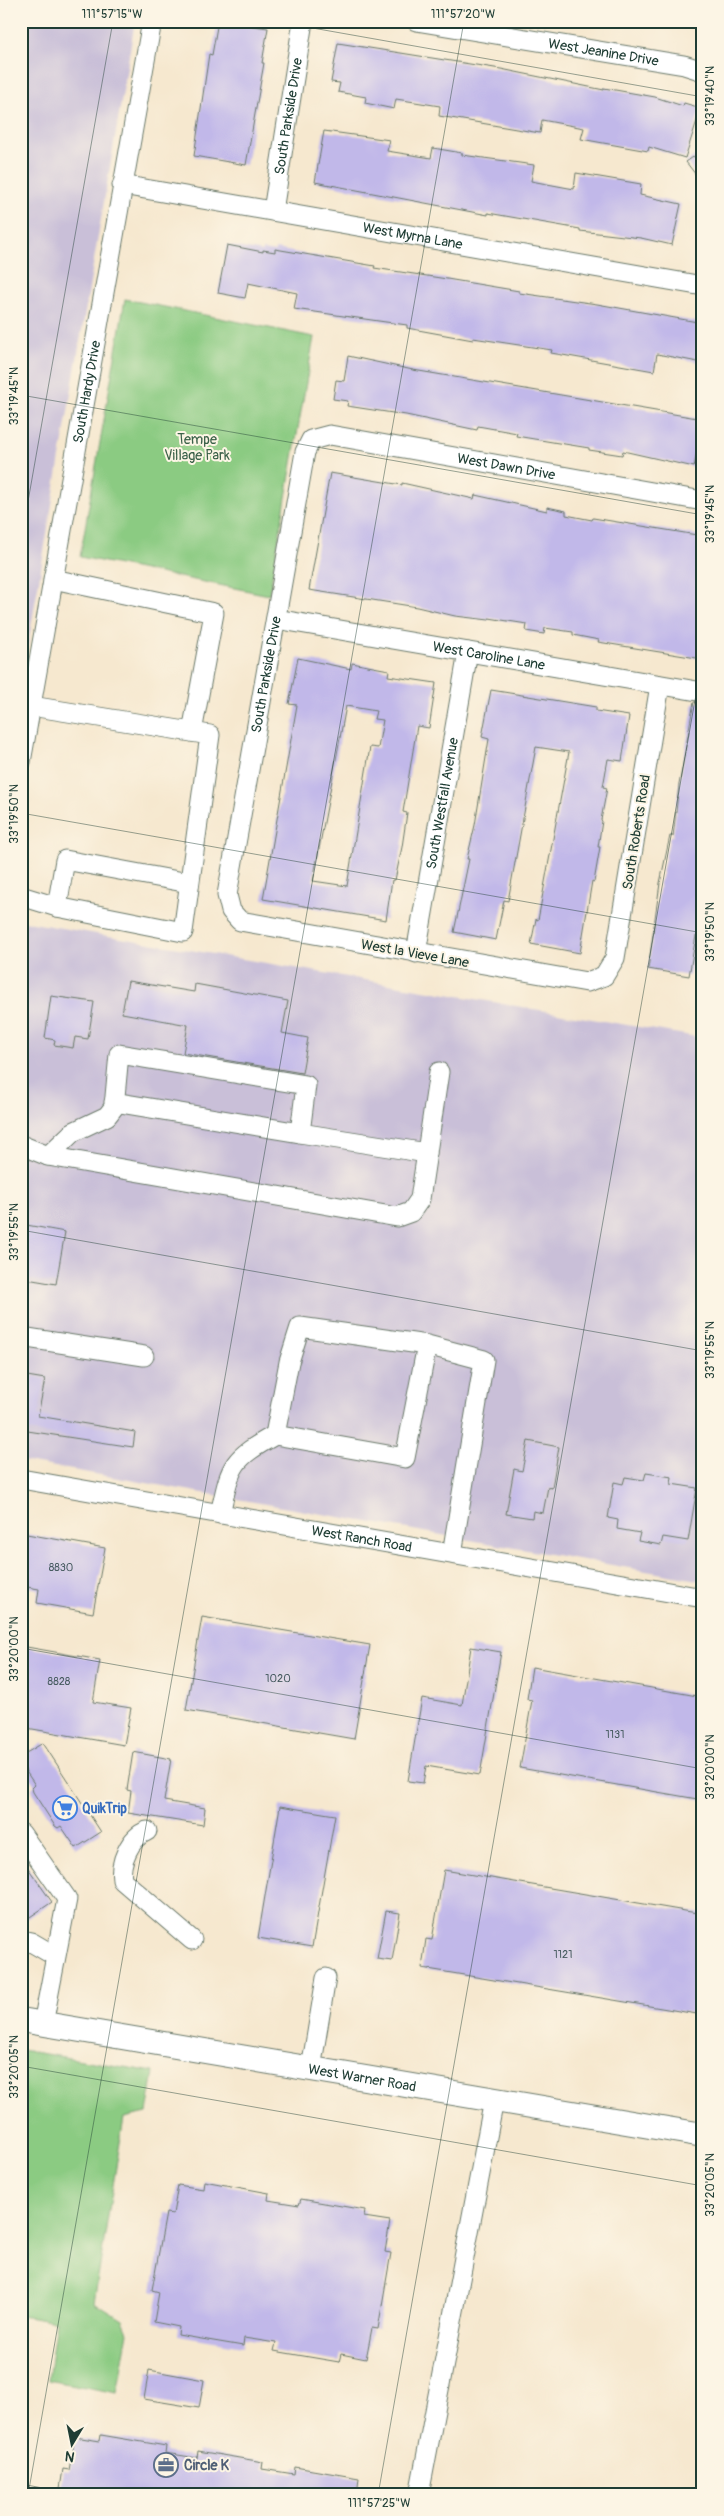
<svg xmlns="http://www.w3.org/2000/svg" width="724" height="2516" viewBox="0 0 724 2516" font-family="Pangolin,sans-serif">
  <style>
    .industrial { fill: #c9bfd8 }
    .green { fill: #8bcb82; stroke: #55845b }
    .building { fill: #c1b8e9; fill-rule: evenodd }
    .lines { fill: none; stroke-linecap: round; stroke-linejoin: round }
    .minor-casing { stroke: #6a796a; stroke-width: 21 }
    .major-casing { stroke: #6a796a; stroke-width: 26 }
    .minor { stroke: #fff; stroke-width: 19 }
    .major { stroke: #fff; stroke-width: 24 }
    .ticks { fill: none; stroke: #1f3d34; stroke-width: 1; stroke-opacity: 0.45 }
    .labels { text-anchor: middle; stroke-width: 4; stroke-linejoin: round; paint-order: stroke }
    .number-label { font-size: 11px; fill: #485c61 }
    .street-label { font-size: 14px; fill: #1f3d34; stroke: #fcf5e5 }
    .park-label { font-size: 14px; fill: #3a6048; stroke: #fcf5e5 }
    .shop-label { font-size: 14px; font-weight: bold; fill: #366cbe; stroke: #fcf5e5; text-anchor: start }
    .service-label { font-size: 14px; font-weight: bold; fill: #4e5e75; stroke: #fcf5e5; text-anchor: start }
    .neatline { fill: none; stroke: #1f3d34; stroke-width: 2 }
    .ticks-label { font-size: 12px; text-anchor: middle; fill: #1f3d34 }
  </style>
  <rect width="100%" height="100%" fill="#fcf5e5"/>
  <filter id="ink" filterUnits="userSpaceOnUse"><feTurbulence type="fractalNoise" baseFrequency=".02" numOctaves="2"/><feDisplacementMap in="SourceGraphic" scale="10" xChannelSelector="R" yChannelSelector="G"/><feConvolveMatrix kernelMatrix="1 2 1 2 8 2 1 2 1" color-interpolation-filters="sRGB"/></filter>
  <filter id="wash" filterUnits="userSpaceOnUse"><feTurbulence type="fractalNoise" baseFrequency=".0096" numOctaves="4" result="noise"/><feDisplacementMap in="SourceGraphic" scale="20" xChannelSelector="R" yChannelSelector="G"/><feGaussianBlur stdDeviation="1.12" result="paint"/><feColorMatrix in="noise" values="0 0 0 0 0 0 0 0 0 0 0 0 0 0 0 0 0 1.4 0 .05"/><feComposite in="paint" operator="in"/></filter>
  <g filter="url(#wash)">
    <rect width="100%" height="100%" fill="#f6e8cf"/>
    <g class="industrial">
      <polygon points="21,21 135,21 21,685"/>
      <polygon points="21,921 703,1038 703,1581 21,1461"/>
    </g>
    <g class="green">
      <polygon points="125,299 314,337 269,595 80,557"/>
      <polygon points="21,2050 154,2072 147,2113 124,2118 94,2302 123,2320 128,2332 117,2393 48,2380 56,2321 21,2315"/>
    </g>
    <g id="blocks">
      <g class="building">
        <polygon points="218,21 268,28 262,63 264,63 246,165 194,156 209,54 212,55"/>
        <polygon points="338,43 501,69 604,90 604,88 655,97 683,106 684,103 701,108 685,158 649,147 648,151 581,139 584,128 542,120 540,133 439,116 440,106 396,99 394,109 365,103 366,97 338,92 340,83 331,82"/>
        <polygon points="324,131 390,140 387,151 431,158 433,148 462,153 462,155 534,165 531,181 574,189 576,173 641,184 640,195 681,204 672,245 641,238 580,231 580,229 488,213 488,215 315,182"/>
        <polygon points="703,150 703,184 686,162"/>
        <polygon points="227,245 263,252 263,250 275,252 275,249 375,266 374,268 447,279 519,291 519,293 597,304 703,323 703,363 657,354 654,371 551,353 552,350 473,338 473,340 407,328 407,325 294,309 297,293 248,283 245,298 218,293"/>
        <polygon points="348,356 413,370 703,419 703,441 699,440 694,467 623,451 622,455 589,450 589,448 516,436 517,433 478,426 477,430 406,415 347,406 348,401 333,399 336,380 344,381"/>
        <polygon points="330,473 402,485 402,483 474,499 475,495 547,511 547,507 566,511 566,515 592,520 593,518 703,536 703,659 598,642 599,640 573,635 573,632 545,628 544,634 526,631 527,624 489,618 489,620 455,616 417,607 309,590"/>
        <path d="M298,658L351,669L352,663L389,670L388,676L436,683L429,728L417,726L403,812L407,813L402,847L395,880H392L386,920L263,899L297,705L289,704ZM346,706L376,711L374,719L383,720L378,748L370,747L347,886L313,881Z"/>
        <polygon points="491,690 596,707 596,711 629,716 622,761 608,759 603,787 607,788 601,820 602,821 598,847 600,847 594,882 592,881 580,953 531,944 536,919 538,920 569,752 536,747 508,901 504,900 496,940 454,932 469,859 467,859 475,825 489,739 482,737"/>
        <polygon points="694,702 703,703 703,885 700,903 703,903 703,922 701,937 696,936 689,976 648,969 660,883 670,836 673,836 679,785"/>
        <polygon points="128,981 194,992 195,984 288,1001 282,1033 308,1038 302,1073 183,1053 188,1025 122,1013"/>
        <polygon points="51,996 94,1002 88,1039 75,1037 73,1048 54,1045 55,1040 45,1038"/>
        <polygon points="21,1224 65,1232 56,1284 21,1278"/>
        <polygon points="21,1375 45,1379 38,1416 135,1432 133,1447 21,1430"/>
        <polygon points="528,1441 559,1447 552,1488 548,1487 543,1513 533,1511 532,1518 506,1514 514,1469 522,1471"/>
        <polygon points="646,1473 672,1477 671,1484 697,1488 688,1541 663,1537 661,1545 638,1541 640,1533 617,1529 618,1520 608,1518 614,1482 623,1484 625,1477 644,1480"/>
        <polygon points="21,1533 105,1548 93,1613 37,1603 39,1589 21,1586"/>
        <polygon points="202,1617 370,1645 354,1739 186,1710"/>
        <polygon points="21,1646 100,1660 93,1702 131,1708 124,1745 21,1727"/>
        <polygon points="471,1647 501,1652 480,1775 426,1766 423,1783 408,1781 422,1698 462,1705"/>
        <polygon points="532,1667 703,1697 703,1800 520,1768 532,1700 527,1699"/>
        <polygon points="43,1743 101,1832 76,1848 61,1826 58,1828 55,1826 33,1792 32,1788 35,1785 21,1764 21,1756"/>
        <polygon points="133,1752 171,1759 164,1801 205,1808 203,1825 128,1813 131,1791 127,1790"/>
        <polygon points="280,1806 335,1815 312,1947 258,1938"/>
        <polygon points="21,1858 52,1902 21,1923"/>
        <polygon points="444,1870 703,1914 703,2015 422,1968 426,1939 432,1940"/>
        <polygon points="386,1911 400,1913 392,1961 377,1959"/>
        <polygon points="204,2181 269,2193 268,2200 299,2205 301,2199 365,2210 364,2217 390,2221 385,2252 391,2253 378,2329 372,2328 366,2359 341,2354 339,2362 274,2351 276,2343 244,2338 243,2346 178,2335 179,2327 154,2322 159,2292 152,2290 166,2213 173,2214 178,2185 203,2189"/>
        <polygon points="149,2370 204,2380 199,2408 144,2399"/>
        <polygon points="101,2435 166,2446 165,2453 197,2458 198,2451 263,2462 262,2469 294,2474 295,2467 359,2478 357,2495 59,2495 63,2469 69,2470 75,2437 100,2441"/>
      </g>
    </g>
  </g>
  <g filter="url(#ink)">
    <use href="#blocks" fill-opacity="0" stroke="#6a796a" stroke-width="1"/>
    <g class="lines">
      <defs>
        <g id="minor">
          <path id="s1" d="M416,21L684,65L703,71"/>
          <path id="s2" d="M122,185L703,286"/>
          <path id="s3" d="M273,211L303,21"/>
          <polyline points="53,579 214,613 192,732"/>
          <path id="s4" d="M276,619L703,692"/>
          <path id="s5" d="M660,685L615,958L604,976L587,982L240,921L231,911L227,895L305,452L311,440L330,435L703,501"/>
          <path id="s6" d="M21,762L152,21"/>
          <polyline points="21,896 57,907 183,932 210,735 31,706"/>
          <polyline points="57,907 65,860 189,883"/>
          <path id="s7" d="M416,953L468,652"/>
          <polyline points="114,1102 300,1133"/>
          <polyline points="21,1145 48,1156 397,1217 411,1212 420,1199 439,1072"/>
          <polyline points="48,1156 73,1132 107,1116 114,1107 119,1054 306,1085 300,1133 427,1153"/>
          <polyline points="21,1337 144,1356"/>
          <polyline points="427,1345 405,1458 275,1435 289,1362 300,1327 427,1345 484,1360 452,1554"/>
          <path id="s8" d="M21,1479L703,1598"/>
          <path d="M220,1514C231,1465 230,1460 275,1435"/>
          <path d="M147,1831C130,1837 119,1863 122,1880L192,1940"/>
          <polyline points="21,1833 67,1899 43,2024"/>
          <polyline points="21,1940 31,1942 55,1956"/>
          <polyline points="311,2069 326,1978"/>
          <polyline points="419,2495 494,2100"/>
        </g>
        <g id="major">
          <path id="s9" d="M21,2020L703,2135"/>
        </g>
      </defs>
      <use href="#minor" class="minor-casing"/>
      <use href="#major" class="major-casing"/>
      <use href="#minor" class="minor"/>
      <use href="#major" class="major"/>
    </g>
  </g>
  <path class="ticks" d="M273,21L703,97M21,395L703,515M21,541L113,21M21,813L703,933M21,1230L703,1351M21,1648L703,1769M21,2066L703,2186M21,2484L81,2495M28,2495L464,21M378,2495L703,655"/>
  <defs>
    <symbol id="supermarket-ring" viewBox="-11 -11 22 22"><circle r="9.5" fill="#fcf5e5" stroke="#3f7fe0" stroke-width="1.5"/><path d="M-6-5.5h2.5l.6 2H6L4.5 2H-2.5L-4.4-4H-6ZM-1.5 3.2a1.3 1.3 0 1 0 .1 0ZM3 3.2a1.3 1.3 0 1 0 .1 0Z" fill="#3f7fe0"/></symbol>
    <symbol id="office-ring" viewBox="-11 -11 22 22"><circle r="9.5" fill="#fcf5e5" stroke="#5c6f8a" stroke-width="1.5"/><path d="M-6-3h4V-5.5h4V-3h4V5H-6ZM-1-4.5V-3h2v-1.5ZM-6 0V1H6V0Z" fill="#5c6f8a"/></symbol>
  </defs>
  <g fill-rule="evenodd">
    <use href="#supermarket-ring" x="51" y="1794" width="28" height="28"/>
    <use href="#office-ring" x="152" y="2451" width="28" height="28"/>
  </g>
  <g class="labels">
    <g class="number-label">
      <text x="61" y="1571">8830</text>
      <text x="278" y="1682">1020</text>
      <text x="59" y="1685">8828</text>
      <text x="615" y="1738">1131</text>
      <text x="563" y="1958">1121</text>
    </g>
    <g class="street-label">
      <text dy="5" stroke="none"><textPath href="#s1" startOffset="190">West Jeanine Drive</textPath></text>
      <text dy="5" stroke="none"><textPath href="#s3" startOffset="96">South Parkside Drive</textPath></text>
      <text dy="5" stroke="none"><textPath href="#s2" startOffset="295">West Myrna Lane</textPath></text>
      <text dy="5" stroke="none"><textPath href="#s6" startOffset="376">South Hardy Drive</textPath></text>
      <text dy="5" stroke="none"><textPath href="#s5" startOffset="1360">West Dawn Drive</textPath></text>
      <text dy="5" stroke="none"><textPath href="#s4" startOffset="216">West Caroline Lane</textPath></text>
      <text dy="5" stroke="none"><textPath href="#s5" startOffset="922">South Parkside Drive</textPath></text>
      <text dy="5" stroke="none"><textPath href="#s7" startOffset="152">South Westfall Avenue</textPath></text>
      <text transform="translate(636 832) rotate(-81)" y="5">South Roberts Road</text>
      <text transform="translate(415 953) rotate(10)" y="5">West la Vieve Lane</text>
      <text dy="5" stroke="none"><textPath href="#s8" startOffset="346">West Ranch Road</textPath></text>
      <text dy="5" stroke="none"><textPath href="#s9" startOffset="346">West Warner Road</textPath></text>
    </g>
    <g class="park-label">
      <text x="197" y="444">Tempe<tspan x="197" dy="16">Village Park</tspan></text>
    </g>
    <g class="shop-label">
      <text x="82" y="1813">QuikTrip</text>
    </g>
    <g class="service-label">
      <text x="184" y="2470">Circle K</text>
    </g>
  </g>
  <rect width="724" height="2516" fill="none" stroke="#fcf5e5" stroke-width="55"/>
  <g transform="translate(72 2444) rotate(190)" stroke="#fcf5e5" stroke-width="4" paint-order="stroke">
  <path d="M0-4L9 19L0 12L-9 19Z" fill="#1f3d34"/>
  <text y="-8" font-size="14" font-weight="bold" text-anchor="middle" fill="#1f3d34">N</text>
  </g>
  <rect x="28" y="28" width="668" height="2460" class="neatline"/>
  <g class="ticks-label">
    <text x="112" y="18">111°57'15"W</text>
    <text x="463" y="18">111°57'20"W</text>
    <text transform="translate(710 96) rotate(-90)" y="4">33°19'40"N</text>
    <text transform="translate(14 396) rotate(-90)" y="4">33°19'45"N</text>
    <text transform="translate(710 514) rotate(-90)" y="4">33°19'45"N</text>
    <text transform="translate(14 814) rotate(-90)" y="4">33°19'50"N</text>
    <text transform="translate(710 932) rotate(-90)" y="4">33°19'50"N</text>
    <text transform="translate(14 1232) rotate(-90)" y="4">33°19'55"N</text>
    <text transform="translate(710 1350) rotate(-90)" y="4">33°19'55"N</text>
    <text transform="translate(14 1649) rotate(-90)" y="4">33°20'00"N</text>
    <text transform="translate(710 1767) rotate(-90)" y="4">33°20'00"N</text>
    <text transform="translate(14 2067) rotate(-90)" y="4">33°20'05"N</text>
    <text transform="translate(710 2185) rotate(-90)" y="4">33°20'05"N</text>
    <text x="379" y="2507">111°57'25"W</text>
  </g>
</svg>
